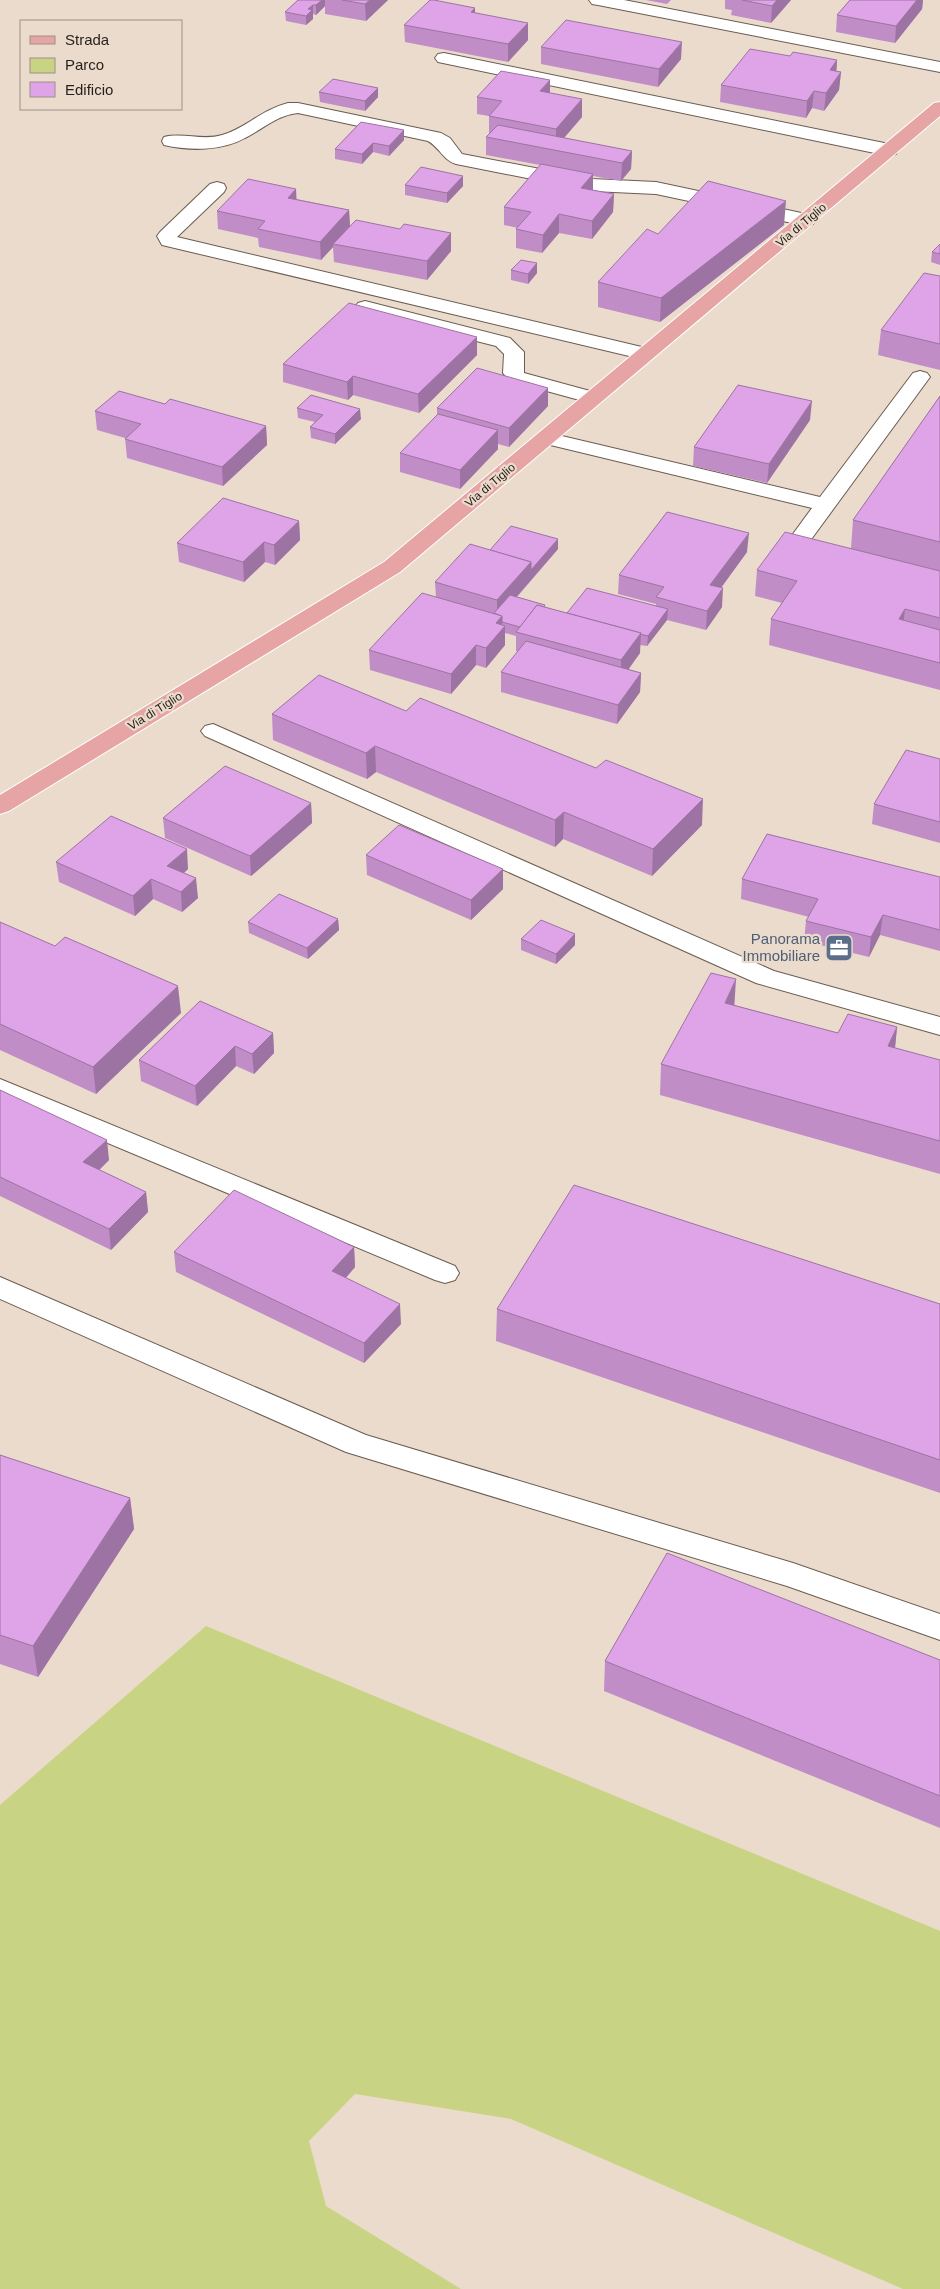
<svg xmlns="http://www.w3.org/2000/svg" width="940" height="2289" viewBox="0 0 940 2289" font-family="Arial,sans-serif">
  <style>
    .green { fill: #c8d483 }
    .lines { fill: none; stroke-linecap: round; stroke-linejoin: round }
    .minor-casing { stroke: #6a5c50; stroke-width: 2 }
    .major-casing { stroke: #fff; stroke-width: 2 }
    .minor { fill: #fff; fill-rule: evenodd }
    .major { fill: #e6a5a4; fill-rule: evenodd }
    .wall { fill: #c08dc7 }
    .shaded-wall { fill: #9c73a2 }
    .building { fill: #dfa4e7; stroke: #9c73a2 }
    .labels { text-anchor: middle; stroke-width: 4.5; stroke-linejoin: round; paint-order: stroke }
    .far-street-label { font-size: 12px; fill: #251f1a; stroke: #ebdbcd }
    .service-label { font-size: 15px; fill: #4e5e75; stroke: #ebdbcd; text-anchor: end }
  </style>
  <rect width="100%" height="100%" fill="#ebdbcd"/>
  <polygon class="green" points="206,1626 940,1931 940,2289 903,2289 511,2119 355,2094 309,2141 326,2206 461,2289 0,2289 0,1805"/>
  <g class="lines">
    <defs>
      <g id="minor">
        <polygon points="589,0 624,0 940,62 940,72 598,5 592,4"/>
        <polygon points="444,53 889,144 896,146 898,150 896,154 889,156 438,62 435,58 438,54"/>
        <path d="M288,103H298L441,133L450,138L462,154L592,179L656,182L806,214L813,216L816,220L813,224L806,226L656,194L592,191L456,164C444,161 439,147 428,141L298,113C277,115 263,129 245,138C222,151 190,151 164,145L162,141L164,137C183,132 203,141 222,135C246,128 261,110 288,103Z"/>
        <polygon points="217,182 224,184 226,188 224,192 177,237 646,348 653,350 656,354 653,358 646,360 162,245 157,236 160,232 210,184"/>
        <polygon points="365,301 510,338 524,352 524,373 601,394 604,398 601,402 594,404 510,381 503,373 504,354 496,346 358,311 355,307 358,303"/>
        <polygon points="920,371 927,373 930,377 807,545 823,549 826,554 823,559 815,561 785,554 782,549 812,508 538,442 534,438 538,434 545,432 820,497 913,373"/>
        <polygon points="213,724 774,971 940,1017 940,1035 756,983 205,736 201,731 205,726"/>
        <polygon points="0,1079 455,1266 459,1273 455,1280 445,1283 435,1280 0,1098"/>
        <polygon points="0,1277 366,1435 793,1563 940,1614 940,1640 787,1586 346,1452 0,1299"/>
      </g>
      <polygon id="major" points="940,102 940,116 400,572 9,811 0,814 0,795 384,562 934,103"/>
    </defs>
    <use href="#minor" class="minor-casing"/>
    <use href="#major" class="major-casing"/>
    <use href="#minor" class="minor"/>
    <use href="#major" class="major"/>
  </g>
  <g class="wall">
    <polygon points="298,0 388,0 366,21 325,14 325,6 316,15 313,14 313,19 306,25 286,21 285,12"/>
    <polygon points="646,0 671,0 667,4"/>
    <polygon points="725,0 791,0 771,23 731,15 732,10 725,9"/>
    <polygon points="850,0 923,0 922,9 895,43 836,32 837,15"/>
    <polygon points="475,13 528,40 508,62 405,42 404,25"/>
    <polygon points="541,47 681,59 658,87 541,64"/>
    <polygon points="790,56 837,60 836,72 841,72 839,90 824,111 812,108 806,118 720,102 721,85"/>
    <polygon points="319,92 378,97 365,111 320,102"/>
    <polygon points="550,93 582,117 564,138 632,151 631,169 621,181 593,176 593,190 614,194 613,212 592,239 559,233 542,253 516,248 516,229 518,228 504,225 504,207 540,165 486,155 486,137 489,134 489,116 477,114 477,97"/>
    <polygon points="361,122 404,140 389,156 373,152 362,164 335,159 335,149"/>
    <polygon points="405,185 463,186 447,203 405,195"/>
    <polygon points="296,189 296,199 349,210 350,226 451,251 427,280 334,262 333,247 321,260 259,247 258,238 218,229 217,211"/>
    <polygon points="784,225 660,322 598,307 598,282 658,234"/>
    <polygon points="940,244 940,265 931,262 932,252"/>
    <polygon points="537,263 537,273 528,284 511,280 511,270"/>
    <polygon points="940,276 940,370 878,355 881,330"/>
    <polygon points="477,337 477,355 419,413 353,395 348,400 283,382 283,364"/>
    <polygon points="548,388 548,406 509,447 498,444 498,449 460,489 400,472 400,453 437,415 437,408"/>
    <polygon points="940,396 940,690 769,645 771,619 782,603 755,596 757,570 851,548 853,520"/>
    <polygon points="297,408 361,419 335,444 311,438 310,427 315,422 298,418"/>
    <polygon points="95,411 266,426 267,445 223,486 127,458 125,438 97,430"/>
    <polygon points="810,420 767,483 693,466 694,447"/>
    <polygon points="299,521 300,540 275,565 265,562 244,582 179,562 177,543"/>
    <polygon points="558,549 517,597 545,605 545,607 567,613 656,606 656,604 618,594 619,575 747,552 721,588 722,607 706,630 667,620 647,646 640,645 640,653 628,669 641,673 640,692 617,724 501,692 501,672 518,652 516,651 516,636 505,633 505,645 486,668 476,665 451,694 370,670 369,650 436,597 435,582 490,550"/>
    <polygon points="406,711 702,825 652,876 563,839 555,847 376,772 367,779 273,740 272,714"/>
    <polygon points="940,759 940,843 872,824 874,804"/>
    <polygon points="311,803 312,823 251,876 165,838 163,818"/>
    <polygon points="366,855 503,869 503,889 471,920 367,875"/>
    <polygon points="56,862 188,869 184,873 198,898 182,912 153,899 135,916 59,882"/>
    <polygon points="940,877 940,951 880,935 869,957 804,941 806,921 809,917 741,899 742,879"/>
    <polygon points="338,919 339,930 308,959 249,933 248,922"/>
    <polygon points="0,922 181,1013 96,1094 0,1050"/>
    <polygon points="575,934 575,945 556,964 521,950 521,939"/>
    <polygon points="734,1005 838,1033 897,1027 895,1048 940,1060 940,1174 660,1095 661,1064"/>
    <polygon points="273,1033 274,1053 254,1074 236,1066 197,1106 141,1081 139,1060"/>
    <polygon points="0,1090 109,1160 99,1170 146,1192 148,1212 111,1250 0,1196"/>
    <polygon points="354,1247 355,1267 346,1278 401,1324 364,1363 176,1272 174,1252"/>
    <polygon points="940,1304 940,1493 496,1341 497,1309"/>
    <polygon points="0,1455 130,1498 134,1529 38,1677 0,1664"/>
    <polygon points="940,1660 940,1828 604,1691 605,1661"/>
  </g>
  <g class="shaded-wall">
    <polygon points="322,0 325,0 325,6 316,15 316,5"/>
    <polygon points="370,0 388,0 366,21 365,4"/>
    <polygon points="777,0 791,0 771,23 772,6"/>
    <polygon points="917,0 923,0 922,9 895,43 896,26"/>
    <polygon points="313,5 313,19 306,25 306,16 308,9"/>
    <polygon points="475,8 475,25 471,12"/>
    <polygon points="528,23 528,40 508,62 508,44"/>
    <polygon points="682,42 681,59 658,87 659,69"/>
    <polygon points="837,60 836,78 830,70"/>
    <polygon points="841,72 839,90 824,111 826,93"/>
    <polygon points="550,80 550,98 540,91"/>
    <polygon points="378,88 378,97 365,111 365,101"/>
    <polygon points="814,91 812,108 806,118 807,101"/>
    <polygon points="582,99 582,117 556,147 556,129"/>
    <polygon points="404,130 404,140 389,156 389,146"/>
    <polygon points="373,143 373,152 362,164 362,154"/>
    <polygon points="632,151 631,169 621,181 622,163"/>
    <polygon points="593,174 593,192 581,188"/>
    <polygon points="463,176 463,186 447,203 447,193"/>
    <polygon points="296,189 297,207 288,198"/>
    <polygon points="614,194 613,212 592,239 592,221"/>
    <polygon points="786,201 784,225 660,322 661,298"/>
    <polygon points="349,210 350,228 333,244 333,247 321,260 320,242"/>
    <polygon points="559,214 559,233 542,253 543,235"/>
    <polygon points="451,233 451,251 427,280 427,261"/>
    <polygon points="537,263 537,273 528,284 528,274"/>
    <polygon points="477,337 477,355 419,413 418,394"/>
    <polygon points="353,376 353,395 348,400 347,382"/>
    <polygon points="548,388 548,406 509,447 509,428"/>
    <polygon points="812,401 810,420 767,483 769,464"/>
    <polygon points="360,409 361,419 335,444 335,434"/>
    <polygon points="266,426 267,445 223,486 222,467"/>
    <polygon points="498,430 498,449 460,489 460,470"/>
    <polygon points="299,521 300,540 275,565 274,545"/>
    <polygon points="749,533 747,552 709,604 710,585"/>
    <polygon points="558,539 558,549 497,619 497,600 531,562"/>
    <polygon points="264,542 265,562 244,582 243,562"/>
    <polygon points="723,588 722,607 706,630 707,611"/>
    <polygon points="668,609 667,620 647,646 648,636"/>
    <polygon points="905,609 902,635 899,619"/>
    <polygon points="502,616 502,629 505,626 505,645 486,668 486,648 496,623"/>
    <polygon points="641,633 640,653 621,680 621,660"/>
    <polygon points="476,645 476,665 451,694 451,674"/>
    <polygon points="641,673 640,692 617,724 618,705"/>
    <polygon points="375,746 376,772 367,779 366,753"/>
    <polygon points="703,799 702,825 652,876 653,849"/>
    <polygon points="311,803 312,823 251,876 250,856"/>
    <polygon points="564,812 563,839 555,847 555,820"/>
    <polygon points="187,849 188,869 169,886 167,866"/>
    <polygon points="503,869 503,889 471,920 471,900"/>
    <polygon points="196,878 198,898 182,912 181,892"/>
    <polygon points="151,879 153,899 135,916 133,896"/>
    <polygon points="883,915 880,935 869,957 871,937"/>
    <polygon points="338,919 339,930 308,959 307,948"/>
    <polygon points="575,934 575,945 556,964 556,954"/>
    <polygon points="736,979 734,1011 725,1003"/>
    <polygon points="178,986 181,1013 96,1094 93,1067"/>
    <polygon points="897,1027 894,1058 888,1046"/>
    <polygon points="273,1033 274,1053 254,1074 252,1054"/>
    <polygon points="235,1046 236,1066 197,1106 195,1086"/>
    <polygon points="107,1140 109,1160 86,1183 83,1162"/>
    <polygon points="146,1192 148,1212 111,1250 109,1229"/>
    <polygon points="354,1247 355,1267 333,1292 332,1271"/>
    <polygon points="400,1304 401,1324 364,1363 364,1343"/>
    <polygon points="130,1498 134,1529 38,1677 33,1646"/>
  </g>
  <g class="building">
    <polygon points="298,0 322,0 316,5 313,5 308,9 312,10 306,16 285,12"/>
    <polygon points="342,0 370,0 365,4"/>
    <polygon points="430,0 434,0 475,8 471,12 528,23 508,44 404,25"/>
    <polygon points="742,0 777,0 772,6"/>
    <polygon points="850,0 917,0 896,26 837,15"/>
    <polygon points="566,20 682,42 659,69 541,47"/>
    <polygon points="750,49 790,56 793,52 837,60 830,70 841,72 826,93 814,91 807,101 721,85"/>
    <polygon points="501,71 550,80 540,91 582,99 556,129 489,116 502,101 477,97"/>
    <polygon points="333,79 378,88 365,101 319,92"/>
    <polygon points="361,122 404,130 389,146 373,143 362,154 335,149"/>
    <polygon points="498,125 632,151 622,163 486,137"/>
    <polygon points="541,164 593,174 581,188 614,194 592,221 559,214 543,235 516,229 531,212 504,207"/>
    <polygon points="421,167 463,176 447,193 405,185"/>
    <polygon points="248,179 296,189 288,198 349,210 320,242 258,229 265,221 217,211"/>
    <polygon points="708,181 786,201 661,298 598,282 647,229 658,234"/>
    <polygon points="356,220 400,229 404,224 451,233 427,261 333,244"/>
    <polygon points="940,244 940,254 932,252"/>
    <polygon points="521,260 537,263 528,274 511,270"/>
    <polygon points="924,273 940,276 940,344 881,330"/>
    <polygon points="349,303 477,337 418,394 353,376 347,382 283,364"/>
    <polygon points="477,368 548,388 509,428 437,408"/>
    <polygon points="738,385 812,401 769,464 694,447"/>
    <polygon points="119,391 165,404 170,399 266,426 222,467 125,439 141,424 95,411"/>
    <polygon points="311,395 360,409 335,434 310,427 323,415 297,408"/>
    <polygon points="940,396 940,542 853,520"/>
    <polygon points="438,414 498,430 460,470 400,453"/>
    <polygon points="223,498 299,521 274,545 264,542 243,562 177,543"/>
    <polygon points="667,512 749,533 710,585 723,588 707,611 656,597 664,587 619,575"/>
    <polygon points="511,526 558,539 531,570 531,562 490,550"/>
    <polygon points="785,532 940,571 940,618 905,609 899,619 940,630 940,663 771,619 797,581 757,570"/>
    <polygon points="470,544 531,562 497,600 435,582"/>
    <polygon points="587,588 668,609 648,636 640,634 641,633 567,613"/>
    <polygon points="422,593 502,616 496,623 505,626 486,648 476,645 451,674 369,650"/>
    <polygon points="510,595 545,605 544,607 537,605 520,627 502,622 502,616 494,613"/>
    <polygon points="537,605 641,633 621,660 516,632"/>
    <polygon points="526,641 641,673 618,705 501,672"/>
    <polygon points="319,675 406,711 420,698 596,768 606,760 703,799 653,849 564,812 555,820 375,746 366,753 272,714"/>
    <polygon points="906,750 940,759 940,822 874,804"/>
    <polygon points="225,766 311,803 250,856 163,818"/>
    <polygon points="111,816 187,849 167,866 196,878 181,892 151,879 133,896 56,862"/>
    <polygon points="399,825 503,869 471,900 366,855"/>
    <polygon points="767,834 940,877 940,930 883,915 871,937 806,921 818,899 742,879"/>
    <polygon points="279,894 338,919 307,948 248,922"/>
    <polygon points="541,920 575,934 556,954 521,939"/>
    <polygon points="0,922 55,946 65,937 178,986 93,1067 0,1024"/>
    <polygon points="711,973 736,979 725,1003 838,1033 848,1014 897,1027 888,1046 940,1060 940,1141 661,1064"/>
    <polygon points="200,1001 273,1033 252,1054 235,1046 195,1086 139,1060"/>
    <polygon points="0,1090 107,1140 83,1162 146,1192 109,1229 0,1177"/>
    <polygon points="574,1185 940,1304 940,1460 497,1309"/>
    <polygon points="234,1190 354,1247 332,1271 400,1304 364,1343 174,1252"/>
    <polygon points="0,1455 130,1498 33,1646 0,1635"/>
    <polygon points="667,1553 940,1660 940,1796 605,1661"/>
  </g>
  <defs>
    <symbol id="office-square" viewBox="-11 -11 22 22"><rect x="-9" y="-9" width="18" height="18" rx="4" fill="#5c6f8a" stroke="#ebdbcd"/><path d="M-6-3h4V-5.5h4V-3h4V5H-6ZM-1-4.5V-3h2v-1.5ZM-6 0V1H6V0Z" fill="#fff"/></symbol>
  </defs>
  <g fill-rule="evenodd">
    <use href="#office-square" x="823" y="932" width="32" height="32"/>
  </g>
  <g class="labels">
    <g class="far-street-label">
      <text transform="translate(801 225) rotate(-40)" y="4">Via di Tiglio</text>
      <text transform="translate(490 485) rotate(-40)" y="4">Via di Tiglio</text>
      <text transform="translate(155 711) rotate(-32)" y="4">Via di Tiglio</text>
    </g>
    <g class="service-label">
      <text x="820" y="944">Panorama<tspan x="820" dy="17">Immobiliare</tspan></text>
    </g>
  </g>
  <rect x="20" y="20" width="162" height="90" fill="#ebdbcd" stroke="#9c9085"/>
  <rect x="30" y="36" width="25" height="8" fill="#e6a5a4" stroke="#9c9085"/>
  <text x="65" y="45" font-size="15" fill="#251f1a">Strada</text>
  <rect x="30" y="58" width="25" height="15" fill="#c8d483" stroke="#9c9085"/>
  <text x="65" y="70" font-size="15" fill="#251f1a">Parco</text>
  <rect x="30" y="82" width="25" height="15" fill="#dfa4e7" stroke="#9c9085"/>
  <text x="65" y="95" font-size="15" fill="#251f1a">Edificio</text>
</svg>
